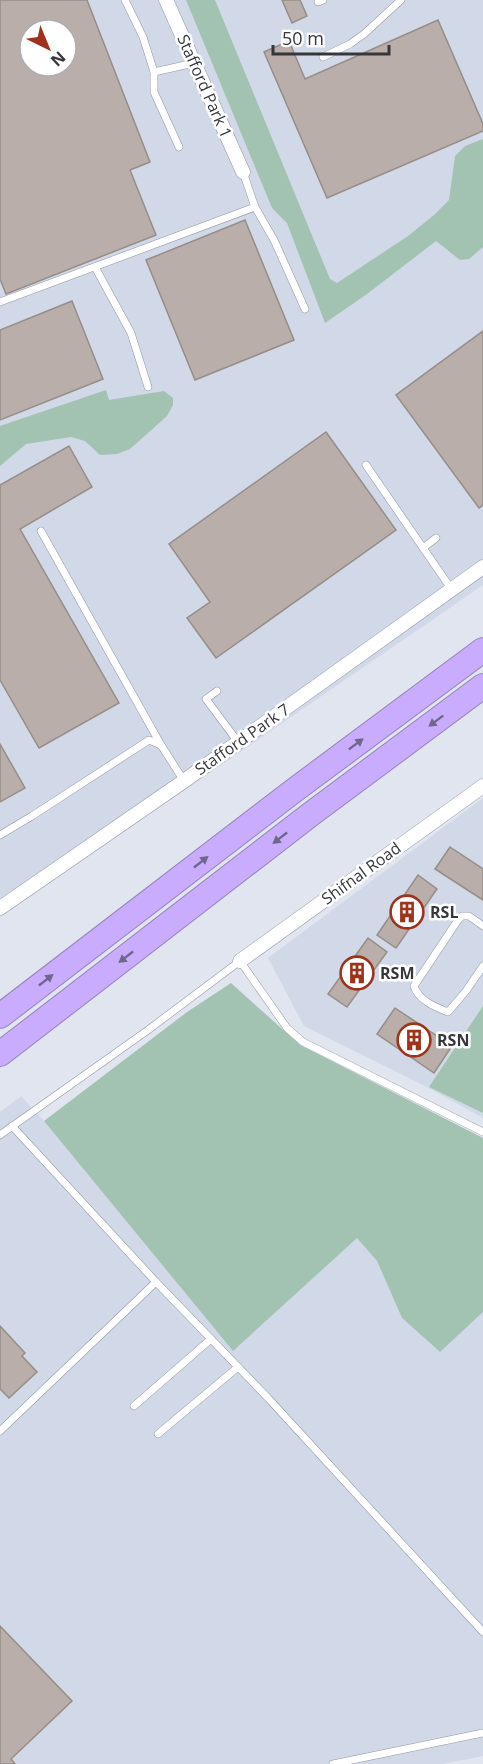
<svg xmlns="http://www.w3.org/2000/svg" width="483" height="1764" viewBox="0 0 483 1764" font-family="'Open Sans',sans-serif">
  <style>
    .built { fill: #d1d8e8; fill-rule: evenodd }
    .green { fill: #a2c3b2 }
    .building { fill: #b9aea9; stroke: #968d88; stroke-width: 1.5; fill-rule: evenodd }
    .lines { fill: none; stroke-linecap: round; stroke-linejoin: round }
    .service-casing { stroke: #93969f; stroke-width: 8 }
    .minor-casing { stroke: #93969f; stroke-width: 15 }
    .motorway-casing { stroke: #9583ba; stroke-width: 26 }
    .service { stroke: #fff; stroke-width: 7 }
    .minor { stroke: #fff; stroke-width: 14 }
    .motorway { stroke: #c9acfe; stroke-width: 24 }
    .oneway { fill: #706689 }
    .labels { text-anchor: middle; stroke-width: 5; stroke-linejoin: round; paint-order: stroke }
    .street-label { font-size: 16px; fill: #35373b; stroke: #fff }
    .poi-label { font-size: 16px; font-weight: bold; fill: #35373b; stroke: #fff; text-anchor: start }
  </style>
  <rect width="100%" height="100%" fill="#e1e5ef"/>
  <g class="built">
    <path d="M0,0H483V585L0,917ZM30,30H66V66H30Z"/>
    <polygon points="483,798 483,1118 425,1086 304,1026 268,958"/>
    <polygon points="21,1096 44,1121 233,1350 357,1237 377,1261 402,1318 440,1352 483,1312 483,1756 443,1764 0,1764 0,1112"/>
  </g>
  <g class="green">
    <polygon points="186,0 215,0 330,279 337,283 408,236 434,215 449,200 455,156 465,146 483,139 483,247 469,259 460,260 436,241 367,294 325,323 287,223 272,208"/>
    <polygon points="106,390 109,400 164,391 173,398 173,405 167,416 130,449 117,454 100,455 85,441 71,437 26,444 0,466 0,426"/>
    <polygon points="231,983 300,1045 483,1138 483,1312 440,1352 402,1318 377,1261 357,1238 233,1351 44,1121 187,1012"/>
    <polygon points="483,1006 483,1113 429,1087"/>
  </g>
  <g class="building">
    <path d="M0,0H87L150,162L130,170L156,235L6,294L0,279ZM30,30H66V66H30Z"/>
    <polygon points="282,0 300,0 307,16 292,23"/>
    <polygon points="438,20 483,124 483,131 327,198 264,52 289,41 305,79"/>
    <polygon points="245,220 294,340 195,380 146,260"/>
    <polygon points="72,301 103,379 0,420 0,330"/>
    <polygon points="483,331 483,505 479,508 396,395"/>
    <polygon points="326,432 396,530 216,658 187,618 210,602 169,544"/>
    <polygon points="69,446 92,487 20,529 119,703 39,748 0,680 0,485"/>
    <polygon points="0,744 25,788 0,802"/>
    <polygon points="450,847 483,869 483,900 435,869"/>
    <polygon points="418,875 437,889 396,948 377,935"/>
    <polygon points="368,938 387,952 347,1007 328,994"/>
    <polygon points="395,1008 452,1046 434,1073 377,1034"/>
    <polygon points="0,1326 25,1353 22,1356 37,1372 9,1398 0,1389"/>
    <polygon points="0,1626 72,1701 11,1759 15,1764 0,1764"/>
  </g>
  <g class="lines">
    <defs>
      <g id="service">
        <polyline points="125,0 143,37 154,72"/>
        <polyline points="318,2 323,0"/>
        <polyline points="323,57 350,44 364,34 401,0"/>
        <polyline points="179,147 154,92 154,72 194,63"/>
        <polyline points="255,207 274,240 305,309"/>
        <polyline points="95,267 131,333 148,387"/>
        <polyline points="0,302 255,207 243,172"/>
        <polyline points="366,465 452,590"/>
        <polyline points="41,531 161,745"/>
        <polyline points="423,548 436,538"/>
        <polyline points="217,691 206,699 238,742"/>
        <polyline points="0,835 32,816 149,740 161,745 184,781"/>
        <path d="M483,926L469,916H462L458,920L414,986C418,1000 435,1007 448,1012L466,991L483,966"/>
        <polyline points="0,1135 148,1030 240,961 287,1028 303,1042 483,1132"/>
        <polyline points="156,1282 268,1398 483,1632"/>
        <polyline points="134,1406 211,1339"/>
        <polyline points="0,1431 156,1282 12,1126"/>
        <polyline points="158,1434 238,1367"/>
        <polyline points="333,1764 483,1733"/>
      </g>
      <g id="minor">
        <polyline points="166,0 243,172"/>
        <polyline points="0,908 184,781 483,567"/>
        <polyline points="240,961 483,786"/>
      </g>
      <g id="motorway">
        <polyline points="0,1016 296,789 483,650"/>
        <polyline points="0,1054 311,814 483,686"/>
      </g>
    </defs>
    <use href="#service" class="service-casing"/>
    <use href="#minor" class="minor-casing"/>
    <use href="#motorway" class="motorway-casing"/>
    <use href="#service" class="service"/>
    <use href="#minor" class="minor"/>
    <use href="#motorway" class="motorway"/>
  </g>
  <defs><path id="oneway-solid" d="M-6-.8H1V-3.2L6.5 0L1 3.2V.8H-6Z" transform="scale(1.5)"/></defs>
  <g class="oneway">
    <use href="#oneway-solid" transform="translate(436 721) rotate(143)"/>
    <use href="#oneway-solid" transform="translate(356 744) rotate(-37)"/>
    <use href="#oneway-solid" transform="translate(280 838) rotate(142)"/>
    <use href="#oneway-solid" transform="translate(201 862) rotate(-38)"/>
    <use href="#oneway-solid" transform="translate(126 957) rotate(142)"/>
    <use href="#oneway-solid" transform="translate(46 980) rotate(-38)"/>
  </g>
  <defs>
    <symbol id="building-ring" viewBox="-11 -11 22 22"><circle r="9.5" fill="#fff" stroke="#9c331a" stroke-width="1.5"/><path d="M-4-6H4V6H1V3H-1V6H-4ZM-2.5-4.3h1.7v1.8h-1.7ZM.8-4.3h1.7v1.8H.8ZM-2.5-1h1.7V.8h-1.7ZM.8-1h1.7V.8H.8Z" fill="#9c331a"/></symbol>
  </defs>
  <g fill-rule="evenodd">
    <use href="#building-ring" x="388" y="893" width="38" height="38"/>
    <use href="#building-ring" x="338" y="954" width="38" height="38"/>
    <use href="#building-ring" x="395" y="1021" width="38" height="38"/>
  </g>
  <g class="labels">
    <g class="street-label">
      <text transform="translate(205 86) rotate(66)" y="6">Stafford Park 1</text>
      <text transform="translate(242 739) rotate(-35)" y="6">Stafford Park 7</text>
      <text transform="translate(361 873) rotate(-36)" y="6">Shifnal Road</text>
    </g>
    <g class="poi-label">
      <text x="430" y="918">RSL</text>
      <text x="380" y="979">RSM</text>
      <text x="437" y="1046">RSN</text>
    </g>
  </g>
  <g transform="translate(48 48) rotate(137)"><circle r="28" fill="#ffffff" stroke="#aeafb1" stroke-width="1.5"/>
  <path d="M0-4.5L10 22L0 15L-10 22Z" fill="#9c331a"/>
  <text y="-9" font-size="16" font-weight="bold" text-anchor="middle" fill="#35373b">N</text>
  </g>
  <path d="M273 45v9h116v-9" fill="none" stroke="#35373b" stroke-width="3"/>
  <text x="282" y="45" font-size="18" fill="#35373b" stroke="#ffffff" stroke-width="4.5" paint-order="stroke">50 m</text>
</svg>
